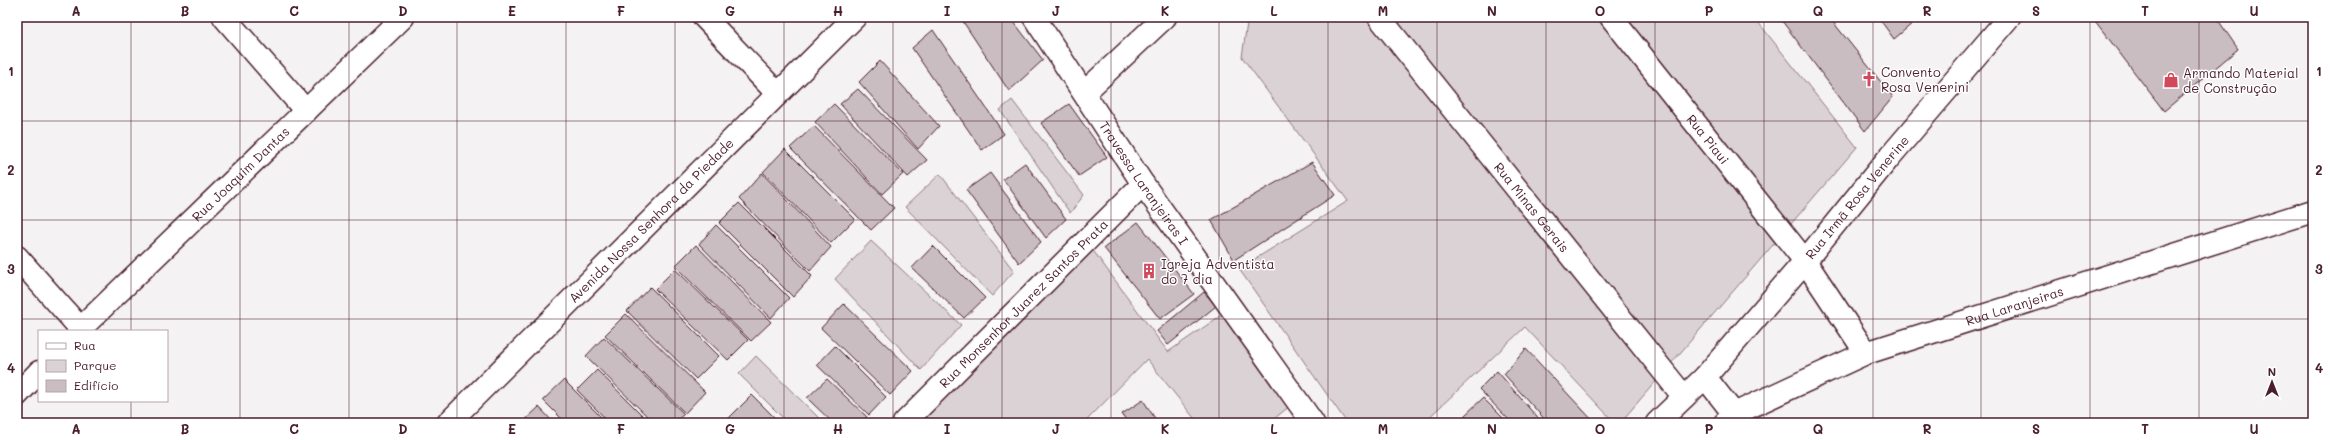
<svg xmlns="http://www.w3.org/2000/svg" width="2330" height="440" viewBox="0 0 2330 440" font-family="Mali,sans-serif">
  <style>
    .green { fill: #dbd2d5; stroke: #927880 }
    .building { fill: #cabdc1; stroke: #4a1f2b }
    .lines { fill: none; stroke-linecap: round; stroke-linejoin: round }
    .minor-casing { stroke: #4a1f2b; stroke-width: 25 }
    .major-casing { stroke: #4a1f2b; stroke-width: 25 }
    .minor { stroke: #fff; stroke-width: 22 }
    .major { stroke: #fff; stroke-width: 22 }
    .grid { fill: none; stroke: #4a1f2b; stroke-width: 1; stroke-opacity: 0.55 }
    .labels { text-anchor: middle; stroke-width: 3; stroke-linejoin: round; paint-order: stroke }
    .poi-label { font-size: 13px; fill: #4a1f2b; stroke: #fff; text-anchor: start }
    .street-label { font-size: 13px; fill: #4a1f2b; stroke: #fff }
    .neatline { fill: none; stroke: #4a1f2b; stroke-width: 1.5 }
    .grid-label { font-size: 13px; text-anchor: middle; font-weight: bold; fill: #4a1f2b }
  </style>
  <rect width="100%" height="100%" fill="#f4f2f2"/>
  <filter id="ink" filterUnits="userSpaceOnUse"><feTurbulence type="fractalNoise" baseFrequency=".025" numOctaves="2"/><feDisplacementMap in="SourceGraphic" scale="8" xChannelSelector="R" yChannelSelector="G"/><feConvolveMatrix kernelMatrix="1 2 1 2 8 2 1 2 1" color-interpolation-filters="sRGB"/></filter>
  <g filter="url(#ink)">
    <g class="green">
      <polygon points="1252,17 1754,17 1857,147 1620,423 1615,423 1525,327 1423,423 1347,423 1239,269 1348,201 1242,57 1247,23"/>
      <polygon points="1012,100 1084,195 1070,213 1000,110"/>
      <polygon points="940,174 1014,271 992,296 905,207"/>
      <polygon points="871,241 961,325 921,370 835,279"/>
      <polygon points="1089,245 1168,352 1223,314 1291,405 1269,423 1198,423 1147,359 1084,423 921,423"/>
      <polygon points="756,356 824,423 788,423 739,374"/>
    </g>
    <g class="building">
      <polygon points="960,17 1010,17 1043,60 1009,91"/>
      <polygon points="1779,17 1829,17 1893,97 1865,131"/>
      <polygon points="1878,17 1920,17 1894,39"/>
      <polygon points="2092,17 2216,17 2238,49 2164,111"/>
      <polygon points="933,30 1004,134 982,150 912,48"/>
      <polygon points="880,61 939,126 918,149 859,82"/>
      <polygon points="858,89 927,160 908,177 840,104"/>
      <polygon points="834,104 903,174 882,194 815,122"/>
      <polygon points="1069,104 1107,157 1079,176 1041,123"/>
      <polygon points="814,126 894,208 871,230 790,148"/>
      <polygon points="785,149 855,219 831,243 763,172"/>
      <polygon points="1312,162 1335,195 1234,260 1211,220"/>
      <polygon points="1025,163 1066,219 1046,238 1003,179"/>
      <polygon points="762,173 831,247 810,271 739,199"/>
      <polygon points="990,173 1041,242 1019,263 966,190"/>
      <polygon points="739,203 812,276 793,297 719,223"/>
      <polygon points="1138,222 1194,294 1160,319 1104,248"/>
      <polygon points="716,225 789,298 771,318 699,244"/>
      <polygon points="696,245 771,322 751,341 675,266"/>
      <polygon points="933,246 985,298 964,318 912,268"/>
      <polygon points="675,269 748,340 728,360 655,289"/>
      <polygon points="650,287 719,356 696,379 627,311"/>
      <polygon points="1204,292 1216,306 1168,345 1157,331"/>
      <polygon points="844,304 913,371 890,395 821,328"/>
      <polygon points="626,314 705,392 685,413 605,335"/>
      <polygon points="604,337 684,414 674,423 654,423 586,356"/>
      <polygon points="835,346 886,397 869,415 817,365"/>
      <polygon points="1526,349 1595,423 1548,423 1504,374"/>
      <polygon points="597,370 650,423 610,423 577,390"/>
      <polygon points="1497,371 1542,423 1512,423 1479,389"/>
      <polygon points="827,379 867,417 861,423 833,423 807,398"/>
      <polygon points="564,380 607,423 566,423 543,400"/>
      <polygon points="752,395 780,423 732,423 728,419"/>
      <polygon points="1483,398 1508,423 1471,423 1464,416"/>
      <polygon points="1143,400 1158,423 1128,423 1122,414"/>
      <polygon points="539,407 554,423 522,423"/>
    </g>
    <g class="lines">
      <defs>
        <g id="minor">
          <polyline points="224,17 306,111"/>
          <polyline points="704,17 777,93"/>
          <path id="s1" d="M1034,17L1143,184L1313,423"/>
          <path id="s2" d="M1379,17L1684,397"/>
          <path id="s3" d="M1611,17L1805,261L1866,353"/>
          <polyline points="1085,92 1165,17"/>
          <polyline points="17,257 80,328"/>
          <path id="s4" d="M78,331L403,17"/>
          <polyline points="1705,377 1741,423"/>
          <polyline points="17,395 39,372"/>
          <path id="s5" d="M904,423L1143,184"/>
          <path id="s6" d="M1657,423L1705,377L1805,261L1887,160L2009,17"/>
          <path id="s7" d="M1725,423L1734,414L1866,353L2313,211"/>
        </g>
        <g id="major">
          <path id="s8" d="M448,423L855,17"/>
        </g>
      </defs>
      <use href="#minor" class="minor-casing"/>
      <use href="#major" class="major-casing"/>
      <use href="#minor" class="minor"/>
      <use href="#major" class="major"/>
    </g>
  </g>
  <path class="grid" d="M131,17V331M240,17V423M349,17V423M457,17V423M566,17V423M675,17V423M784,17V423M893,17V423M1002,17V423M1111,17V423M1219,17V423M1328,17V423M1437,17V423M1546,17V423M1655,17V423M1764,17V423M1873,17V423M1981,17V423M2090,17V423M2199,17V423M17,121H2313M17,220H2313M17,319H2313M131,401V423"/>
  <defs>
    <symbol id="church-bare" viewBox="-9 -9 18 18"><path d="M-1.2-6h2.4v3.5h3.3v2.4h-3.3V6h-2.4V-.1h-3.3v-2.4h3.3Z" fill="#d1495b" stroke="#fff" stroke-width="2.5" paint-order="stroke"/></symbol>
    <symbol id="shop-bare" viewBox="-9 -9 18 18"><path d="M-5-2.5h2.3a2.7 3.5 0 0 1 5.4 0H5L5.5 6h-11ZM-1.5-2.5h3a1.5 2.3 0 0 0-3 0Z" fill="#d1495b" stroke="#fff" stroke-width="2.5" paint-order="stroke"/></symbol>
    <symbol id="building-bare" viewBox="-9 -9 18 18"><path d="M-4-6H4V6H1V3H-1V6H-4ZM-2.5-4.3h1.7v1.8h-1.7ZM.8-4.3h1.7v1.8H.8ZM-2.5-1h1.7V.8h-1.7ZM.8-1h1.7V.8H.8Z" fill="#d1495b" stroke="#fff" stroke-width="2.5" paint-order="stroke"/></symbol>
  </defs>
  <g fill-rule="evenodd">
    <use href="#church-bare" x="1858" y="68" width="22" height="22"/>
    <use href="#shop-bare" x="2160" y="69" width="22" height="22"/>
    <use href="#building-bare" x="1138" y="260" width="22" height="22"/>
  </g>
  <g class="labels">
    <g class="poi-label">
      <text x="1881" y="77">Convento<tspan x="1881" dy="15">Rosa Venerini</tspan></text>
      <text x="2183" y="78">Armando Material<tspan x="2183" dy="15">de Construção</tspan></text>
      <text x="1161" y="269">Igreja Adventista<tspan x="1161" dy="15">do 7 dia</tspan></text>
    </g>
    <g class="street-label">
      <text dy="5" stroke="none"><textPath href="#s3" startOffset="156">Rua Piaui</textPath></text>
      <text dy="5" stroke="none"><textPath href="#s4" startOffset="226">Rua Joaquim Dantas</textPath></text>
      <text dy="5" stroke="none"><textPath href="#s1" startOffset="199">Travessa Laranjeiras I</textPath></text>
      <text dy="5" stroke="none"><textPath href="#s6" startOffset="302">Rua Irmã Rosa Venerine</textPath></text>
      <text dy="5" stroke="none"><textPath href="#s2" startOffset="244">Rua Minas Gerais</textPath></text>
      <text dy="5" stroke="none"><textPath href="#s8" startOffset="287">Avenida Nossa Senhora da Piedade</textPath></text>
      <text dy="5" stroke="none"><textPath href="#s5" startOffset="169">Rua Monsenhor Juarez Santos Prata</textPath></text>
      <text dy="5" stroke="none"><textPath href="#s7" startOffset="314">Rua Laranjeiras</textPath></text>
    </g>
  </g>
  <rect width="2330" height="440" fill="none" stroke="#fff" stroke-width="44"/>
  <rect x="38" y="330" width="130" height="72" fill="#ffffff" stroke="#b7a5aa"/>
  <rect x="46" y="343" width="20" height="6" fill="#ffffff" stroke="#b7a5aa"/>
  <text x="74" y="350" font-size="12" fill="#4a1f2b">Rua</text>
  <rect x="46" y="360" width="20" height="12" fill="#dbd2d5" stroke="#b7a5aa"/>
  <text x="74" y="370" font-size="12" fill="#4a1f2b">Parque</text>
  <rect x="46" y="380" width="20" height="12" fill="#cabdc1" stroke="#b7a5aa"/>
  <text x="74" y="390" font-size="12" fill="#4a1f2b">Edifício</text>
  <g transform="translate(2272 382)" stroke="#ffffff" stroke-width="3" paint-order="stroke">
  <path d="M0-3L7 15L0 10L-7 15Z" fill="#4a1f2b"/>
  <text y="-6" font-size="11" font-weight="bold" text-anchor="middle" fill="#4a1f2b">N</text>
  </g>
  <rect x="22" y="22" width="2286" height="396" class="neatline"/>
  <g class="grid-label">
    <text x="76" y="16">A</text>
    <text x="185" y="16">B</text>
    <text x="294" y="16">C</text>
    <text x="403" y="16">D</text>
    <text x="512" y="16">E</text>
    <text x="621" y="16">F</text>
    <text x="730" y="16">G</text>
    <text x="838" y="16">H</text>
    <text x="947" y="16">I</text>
    <text x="1056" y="16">J</text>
    <text x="1165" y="16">K</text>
    <text x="1274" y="16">L</text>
    <text x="1383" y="16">M</text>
    <text x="1492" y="16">N</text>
    <text x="1600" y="16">O</text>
    <text x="1709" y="16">P</text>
    <text x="1818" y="16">Q</text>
    <text x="1927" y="16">R</text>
    <text x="2036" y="16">S</text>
    <text x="2145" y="16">T</text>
    <text x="2254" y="16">U</text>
    <text x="11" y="76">1</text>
    <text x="2319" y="76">1</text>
    <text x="11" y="175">2</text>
    <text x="2319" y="175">2</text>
    <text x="11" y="274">3</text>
    <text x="2319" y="274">3</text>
    <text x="11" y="373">4</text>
    <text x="2319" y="373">4</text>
    <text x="76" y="434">A</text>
    <text x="185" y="434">B</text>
    <text x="294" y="434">C</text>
    <text x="403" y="434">D</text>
    <text x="512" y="434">E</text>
    <text x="621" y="434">F</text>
    <text x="730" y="434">G</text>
    <text x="838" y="434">H</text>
    <text x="947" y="434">I</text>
    <text x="1056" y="434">J</text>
    <text x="1165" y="434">K</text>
    <text x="1274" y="434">L</text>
    <text x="1383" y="434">M</text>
    <text x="1492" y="434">N</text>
    <text x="1600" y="434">O</text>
    <text x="1709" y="434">P</text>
    <text x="1818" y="434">Q</text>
    <text x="1927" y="434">R</text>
    <text x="2036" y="434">S</text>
    <text x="2145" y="434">T</text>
    <text x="2254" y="434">U</text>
  </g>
</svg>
